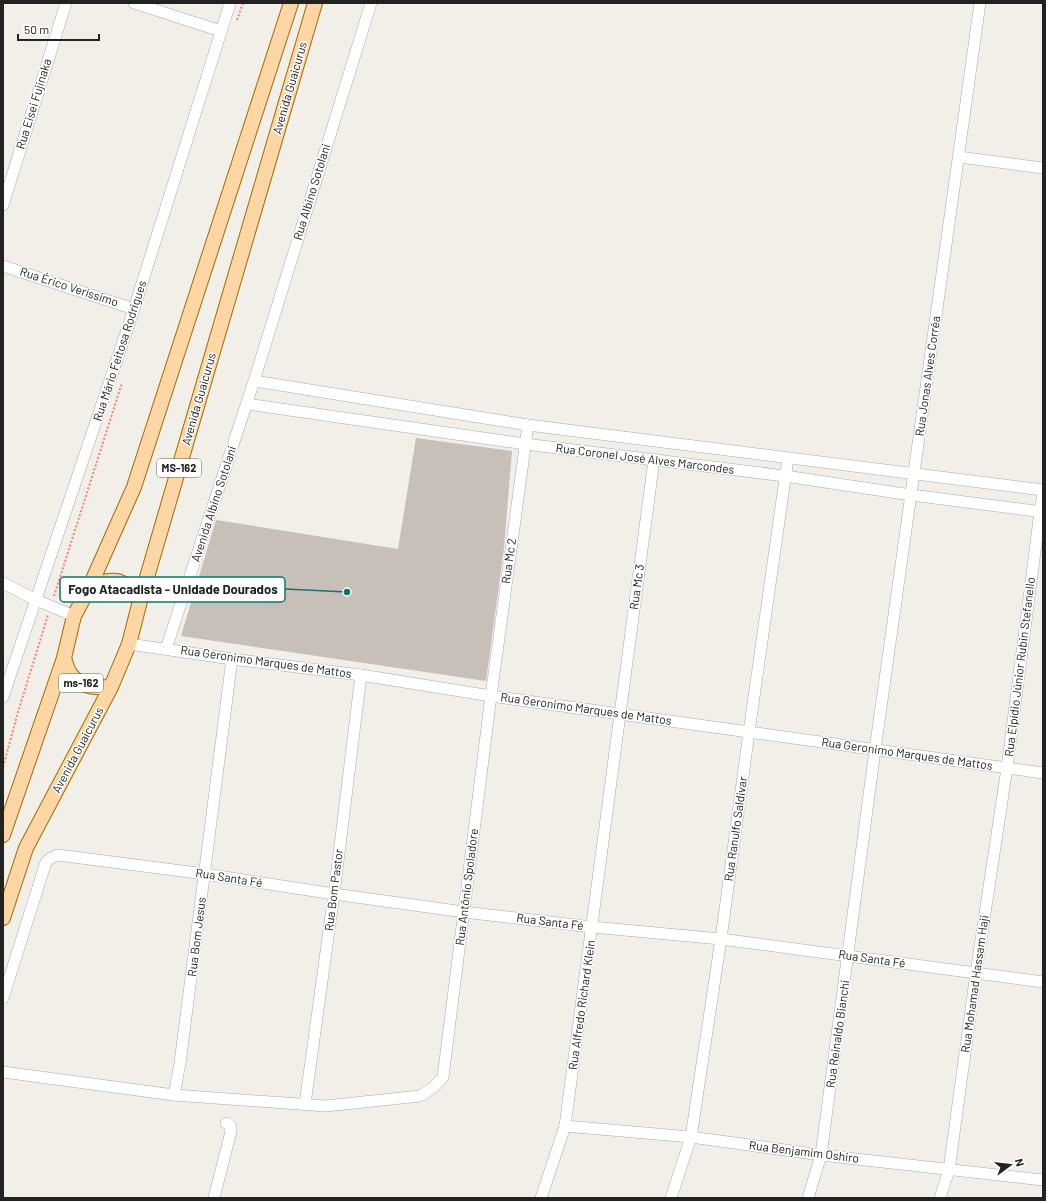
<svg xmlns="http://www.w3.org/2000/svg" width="1046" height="1201" viewBox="0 0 1046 1201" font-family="Barlow,sans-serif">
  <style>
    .building { fill: #c7bfb8 }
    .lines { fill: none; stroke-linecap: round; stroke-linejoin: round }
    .minor-casing { stroke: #a9a9a9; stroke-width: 12 }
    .major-casing { stroke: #a06b00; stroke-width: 16 }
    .path { stroke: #fa8072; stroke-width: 2; stroke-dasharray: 2 2; stroke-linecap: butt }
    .minor { stroke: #fff; stroke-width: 11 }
    .major { stroke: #fcd6a4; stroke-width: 14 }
    .labels { text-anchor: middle; stroke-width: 3; stroke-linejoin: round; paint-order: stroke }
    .shield { fill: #fff; stroke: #646464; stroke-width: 1 }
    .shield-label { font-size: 11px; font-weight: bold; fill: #222 }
    .street-label { font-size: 12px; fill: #222; stroke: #fff }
    .leader { fill: none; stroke: #0f766e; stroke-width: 1.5 }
    .callout-dot { fill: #0f766e; stroke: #fff; stroke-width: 1.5 }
    .callout { fill: #fff; stroke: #0f766e; stroke-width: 1.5 }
    .callout-label { font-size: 13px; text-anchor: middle; font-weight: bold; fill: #222 }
  </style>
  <rect width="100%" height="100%" fill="#f2efe9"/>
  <polygon class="building" points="416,438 512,451 504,548 486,681 181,636 216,520 398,549"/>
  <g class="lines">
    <defs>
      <g id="minor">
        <polyline points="134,3 221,31"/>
        <polyline points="959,157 1043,168"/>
        <polyline points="3,205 66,3"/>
        <polyline points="3,266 134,309"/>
        <polyline points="254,381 528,425 1043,490"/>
        <polyline points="247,404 525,444 785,476 911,495 1043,512"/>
        <polyline points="3,583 36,600 74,616"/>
        <polyline points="129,644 232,659 361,675 491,696 1043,773"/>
        <polyline points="166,649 254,381 371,3"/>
        <polyline points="3,697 134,309 230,3"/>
        <polyline points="3,998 46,862 51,858 58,855 205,874 334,894 464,912 592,927 721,939 1043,982"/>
        <polyline points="3,1072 174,1095 326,1106 420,1096 433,1088 443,1077 491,696 528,425"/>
        <polyline points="174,1095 180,1063 232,659"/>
        <polyline points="305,1104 334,894 361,675"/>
        <polyline points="565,1126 691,1137 821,1155 1043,1180"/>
        <polyline points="214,1198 231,1131 230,1125 226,1123"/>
        <polyline points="541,1198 565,1126 654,460"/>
        <polyline points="671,1198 691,1137 721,939 749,732 788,458"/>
        <polyline points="808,1198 821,1155 875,750 980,3"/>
        <polyline points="940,1198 949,1170 976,973 1007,768 1040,512 1043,494"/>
      </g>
      <g id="major">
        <path d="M90,586C116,576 125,579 140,601"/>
        <path d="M64,658C66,664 68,672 72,676C83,688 97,688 111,687"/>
        <polyline points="3,835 64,658 74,616 90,586 134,487 291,3"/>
        <polyline points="3,918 26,848 111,687 129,644 140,601 315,3"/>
      </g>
    </defs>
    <use href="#minor" class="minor-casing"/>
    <use href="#major" class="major-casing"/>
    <g class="path">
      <polyline points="237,20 243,3"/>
      <polyline points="54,596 122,383"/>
      <polyline points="3,767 18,712 48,615"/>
    </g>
    <use href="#minor" class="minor"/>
    <use href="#major" class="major"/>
  </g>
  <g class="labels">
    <g class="shield">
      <rect x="157" y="459" width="44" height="18" rx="3"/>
      <rect x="59" y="674" width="44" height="18" rx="3"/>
    </g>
    <g class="shield-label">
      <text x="179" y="472">MS-162</text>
      <text x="81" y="687">ms-162</text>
    </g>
    <g class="street-label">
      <text transform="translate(290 88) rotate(-74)" y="4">Avenida Guaicurus</text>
      <text transform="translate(34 104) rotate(-73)" y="4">Rua Eisei Fujinaka</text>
      <text transform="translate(312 192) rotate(-73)" y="4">Rua Albino Sotolani</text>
      <text transform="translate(69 287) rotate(18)" y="4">Rua Érico Veríssimo</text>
      <text transform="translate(120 351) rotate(-72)" y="4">Rua Mário Feitosa Rodrigues</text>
      <text transform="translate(928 376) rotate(-82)" y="4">Rua Jonas Alves Corrêa</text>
      <text transform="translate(199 399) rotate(-74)" y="4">Avenida Guaicurus</text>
      <text transform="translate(645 459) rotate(7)" y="4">Rua Coronel José Alves Marcondes</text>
      <text transform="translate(214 504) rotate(-72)" y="4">Avenida Albino Sotolani</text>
      <text transform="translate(509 561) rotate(-82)" y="4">Rua Mc 2</text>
      <text transform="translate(637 587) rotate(-82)" y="4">Rua Mc 3</text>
      <text transform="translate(266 662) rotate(8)" y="4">Rua Geronimo Marques de Mattos</text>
      <text transform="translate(1020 667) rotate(-83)" y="4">Rua Elpídio Júnior Rubin Stefanello</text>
      <text transform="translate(586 709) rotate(8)" y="4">Rua Geronimo Marques de Mattos</text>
      <text transform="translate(78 750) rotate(-62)" y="4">Avenida Guaicurus</text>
      <text transform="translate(907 754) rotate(8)" y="4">Rua Geronimo Marques de Mattos</text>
      <text transform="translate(736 829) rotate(-82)" y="4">Rua Ranulfo Saldivar</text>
      <text transform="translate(229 878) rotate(9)" y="4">Rua Santa Fé</text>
      <text transform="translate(467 887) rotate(-83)" y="4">Rua Antônio Spoladore</text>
      <text transform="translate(334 890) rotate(-83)" y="4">Rua Bom Pastor</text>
      <text transform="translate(550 922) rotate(7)" y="4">Rua Santa Fé</text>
      <text transform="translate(197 937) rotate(-83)" y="4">Rua Bom Jesus</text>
      <text transform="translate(872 959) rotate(8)" y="4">Rua Santa Fé</text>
      <text transform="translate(975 984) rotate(-82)" y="4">Rua Mohamad Hassam Haji</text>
      <text transform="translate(582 1005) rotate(-82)" y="4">Rua Alfredo Richard Klein</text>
      <text transform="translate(838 1034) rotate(-82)" y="4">Rua Reinaldo Bianchi</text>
      <text transform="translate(804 1152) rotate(7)" y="4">Rua Benjamim Oshiro</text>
    </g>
  </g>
  <path class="leader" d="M347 592L285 589"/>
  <circle class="callout-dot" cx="347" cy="592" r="4"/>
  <rect class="callout" x="60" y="577" width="225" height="25" rx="4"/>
  <g class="callout-label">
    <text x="173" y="594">Fogo Atacadista - Unidade Dourados</text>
  </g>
  <rect width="1046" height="1201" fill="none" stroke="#222222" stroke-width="8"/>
  <g transform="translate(1010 1165) rotate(75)" stroke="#ffffff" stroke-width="3" paint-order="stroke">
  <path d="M0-3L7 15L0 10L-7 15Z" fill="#222222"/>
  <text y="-6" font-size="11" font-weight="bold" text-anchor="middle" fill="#222222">N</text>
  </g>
  <path d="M18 34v6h81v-6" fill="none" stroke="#222222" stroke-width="2"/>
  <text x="24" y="34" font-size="12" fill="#222222" stroke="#ffffff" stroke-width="3" paint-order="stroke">50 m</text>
</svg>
